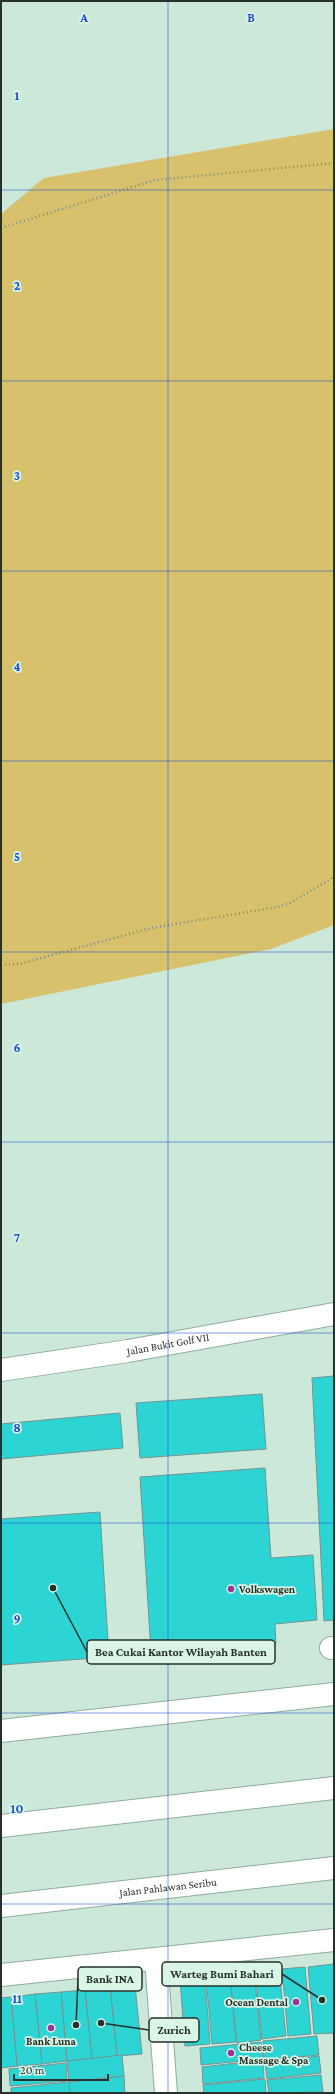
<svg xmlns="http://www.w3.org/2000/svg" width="335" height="2094" viewBox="0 0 335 2094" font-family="'Crimson Pro',serif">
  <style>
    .green { fill: #d7c16c }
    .building { fill: #2dd4d4; stroke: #739493 }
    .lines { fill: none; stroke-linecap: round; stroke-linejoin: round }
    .minor-casing { stroke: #90ac9d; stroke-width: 24 }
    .major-casing { stroke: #90ac9d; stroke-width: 24 }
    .path { stroke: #7a8e83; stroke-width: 2.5; stroke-dasharray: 1 3; stroke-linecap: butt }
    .minor { stroke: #fff; stroke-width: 22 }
    .major { stroke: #fff; stroke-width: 22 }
    .grid { fill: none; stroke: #1d4ed8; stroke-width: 1; stroke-opacity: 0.55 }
    .poi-dot { fill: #9a359a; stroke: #d9f5e6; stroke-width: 1.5 }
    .labels { text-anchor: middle; stroke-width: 3.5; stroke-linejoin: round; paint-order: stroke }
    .street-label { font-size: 11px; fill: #26312b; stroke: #d9f5e6 }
    .poi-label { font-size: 11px; font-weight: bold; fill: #26312b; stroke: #d9f5e6; text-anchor: start }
    .grid-label { font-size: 13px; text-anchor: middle; font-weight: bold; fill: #1d4ed8; stroke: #d9f5e6; stroke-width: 3.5; stroke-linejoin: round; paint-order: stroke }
    .leader { fill: none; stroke: #26312b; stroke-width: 1.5 }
    .callout-dot { fill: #26312b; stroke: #d9f5e6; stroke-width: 1.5 }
    .callout { fill: #d9f5e6; stroke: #26312b; stroke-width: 1.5 }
    .callout-label { font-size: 12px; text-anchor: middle; font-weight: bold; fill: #26312b }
  </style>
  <rect width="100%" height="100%" fill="#cce8d8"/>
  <polygon class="green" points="334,129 334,925 271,949 1,1004 1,214 44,178"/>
  <g class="building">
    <polygon points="334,1376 334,1620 324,1621 312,1378"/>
    <polygon points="262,1394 266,1449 140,1458 136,1403"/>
    <polygon points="120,1413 123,1448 1,1459 1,1424"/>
    <polygon points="265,1468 271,1558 313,1555 317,1620 275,1624 276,1643 151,1652 140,1477"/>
    <polygon points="100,1512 109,1657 1,1665 1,1519"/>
    <polygon points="334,1964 334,2033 314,2034 308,1967"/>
    <polygon points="305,1967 311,2034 288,2036 282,1969"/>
    <polygon points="279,1970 286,2036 262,2039 255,1972"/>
    <polygon points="254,1972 261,2040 237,2043 230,1975"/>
    <polygon points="230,1975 236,2042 212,2044 206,1977"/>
    <polygon points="205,1978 210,2044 185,2046 180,1980"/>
    <polygon points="135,1985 142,2054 117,2056 110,1987"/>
    <polygon points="110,1987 117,2056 92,2059 85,1990"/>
    <polygon points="85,1990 92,2059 67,2061 61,1992"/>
    <polygon points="61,1992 67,2061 42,2064 35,1994"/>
    <polygon points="35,1994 42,2064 17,2066 11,1997"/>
    <polygon points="11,1997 17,2066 1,2068 1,1998"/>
    <polygon points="317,2036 319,2055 264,2060 263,2041"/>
    <polygon points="261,2042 263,2059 201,2065 200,2048"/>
    <polygon points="122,2055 124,2076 69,2082 67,2061"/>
    <polygon points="319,2056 321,2073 267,2079 265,2062"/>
    <polygon points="263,2060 264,2078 203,2084 202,2067"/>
    <polygon points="66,2063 67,2081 10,2086 9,2069"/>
    <polygon points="321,2075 323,2092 269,2093 267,2080"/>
    <polygon points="124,2076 125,2093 70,2093 69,2082"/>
    <polygon points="265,2079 266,2093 204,2093 203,2085"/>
    <polygon points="69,2082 70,2093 11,2093 11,2088"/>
  </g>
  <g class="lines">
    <defs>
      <g id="minor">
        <path id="s1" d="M1,1370L128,1351L334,1314"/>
        <polyline points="331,1648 334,1648"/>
        <polyline points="1,1731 334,1694"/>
        <polyline points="156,1959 166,2093"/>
        <polyline points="1,1975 334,1940"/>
      </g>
      <g id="major">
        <polyline points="1,1826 334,1788"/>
        <path id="s2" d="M1,1906L334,1868"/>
      </g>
    </defs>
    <use href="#minor" class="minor-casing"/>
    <use href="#major" class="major-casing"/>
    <g class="path">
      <polyline points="1,228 155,180 334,163"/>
      <polyline points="1,965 19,964 151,928 278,907 290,903 334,877"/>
    </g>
    <use href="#minor" class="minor"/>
    <use href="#major" class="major"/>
  </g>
  <path class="grid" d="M168,1V2093M1,190H334M1,381H334M1,571H334M1,761H334M1,952H334M1,1142H334M1,1333H334M1,1523H334M1,1713H334M1,1904H334"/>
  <g class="poi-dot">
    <circle cx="231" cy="1589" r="4"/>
    <circle cx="296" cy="2002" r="4"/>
    <circle cx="51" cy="2028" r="4"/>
    <circle cx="231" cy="2053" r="4"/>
  </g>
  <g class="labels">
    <g class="street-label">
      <text dy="4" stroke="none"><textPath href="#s1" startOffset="169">Jalan Bukit Golf VII</textPath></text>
      <text dy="4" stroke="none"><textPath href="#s2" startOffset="168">Jalan Pahlawan Seribu</textPath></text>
    </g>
    <g class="poi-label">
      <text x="239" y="1593">Volkswagen</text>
      <text x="288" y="2006" text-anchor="end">Ocean Dental</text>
      <text x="51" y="2045" text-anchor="middle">Bank Luna</text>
      <text x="239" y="2051">Cheese<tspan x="239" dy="13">Massage &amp; Spa</tspan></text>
    </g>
  </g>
  <g class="grid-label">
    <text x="84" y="22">A</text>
    <text x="251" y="22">B</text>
    <text x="17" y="100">1</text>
    <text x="17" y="290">2</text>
    <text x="17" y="480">3</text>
    <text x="17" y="671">4</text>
    <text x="17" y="861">5</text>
    <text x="17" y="1052">6</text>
    <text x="17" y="1242">7</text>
    <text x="17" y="1432">8</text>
    <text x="17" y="1623">9</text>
    <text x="17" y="1813">10</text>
    <text x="17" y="2003">11</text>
  </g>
  <path class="leader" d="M53 1588L87 1652M322 2000L282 1974M76 2025L78 1979M101 2023L149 2030"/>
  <g class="callout-dot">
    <circle cx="53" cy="1588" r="4"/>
    <circle cx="322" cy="2000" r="4"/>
    <circle cx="76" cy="2025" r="4"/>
    <circle cx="101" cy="2023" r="4"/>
  </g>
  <g class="callout">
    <rect x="87" y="1640" width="188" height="24" rx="4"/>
    <rect x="162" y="1962" width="120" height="24" rx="4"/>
    <rect x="78" y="1967" width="64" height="24" rx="4"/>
    <rect x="149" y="2018" width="50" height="24" rx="4"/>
  </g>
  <g class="callout-label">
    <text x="181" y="1656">Bea Cukai Kantor Wilayah Banten</text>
    <text x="222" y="1978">Warteg Bumi Bahari</text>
    <text x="110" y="1983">Bank INA</text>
    <text x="174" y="2034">Zurich</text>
  </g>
  <rect width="335" height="2094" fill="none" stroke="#26312b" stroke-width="4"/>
  <path d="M14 2074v6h94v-6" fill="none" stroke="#26312b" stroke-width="2"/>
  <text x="20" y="2074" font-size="12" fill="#26312b" stroke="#d9f5e6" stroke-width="3" paint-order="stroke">20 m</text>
</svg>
